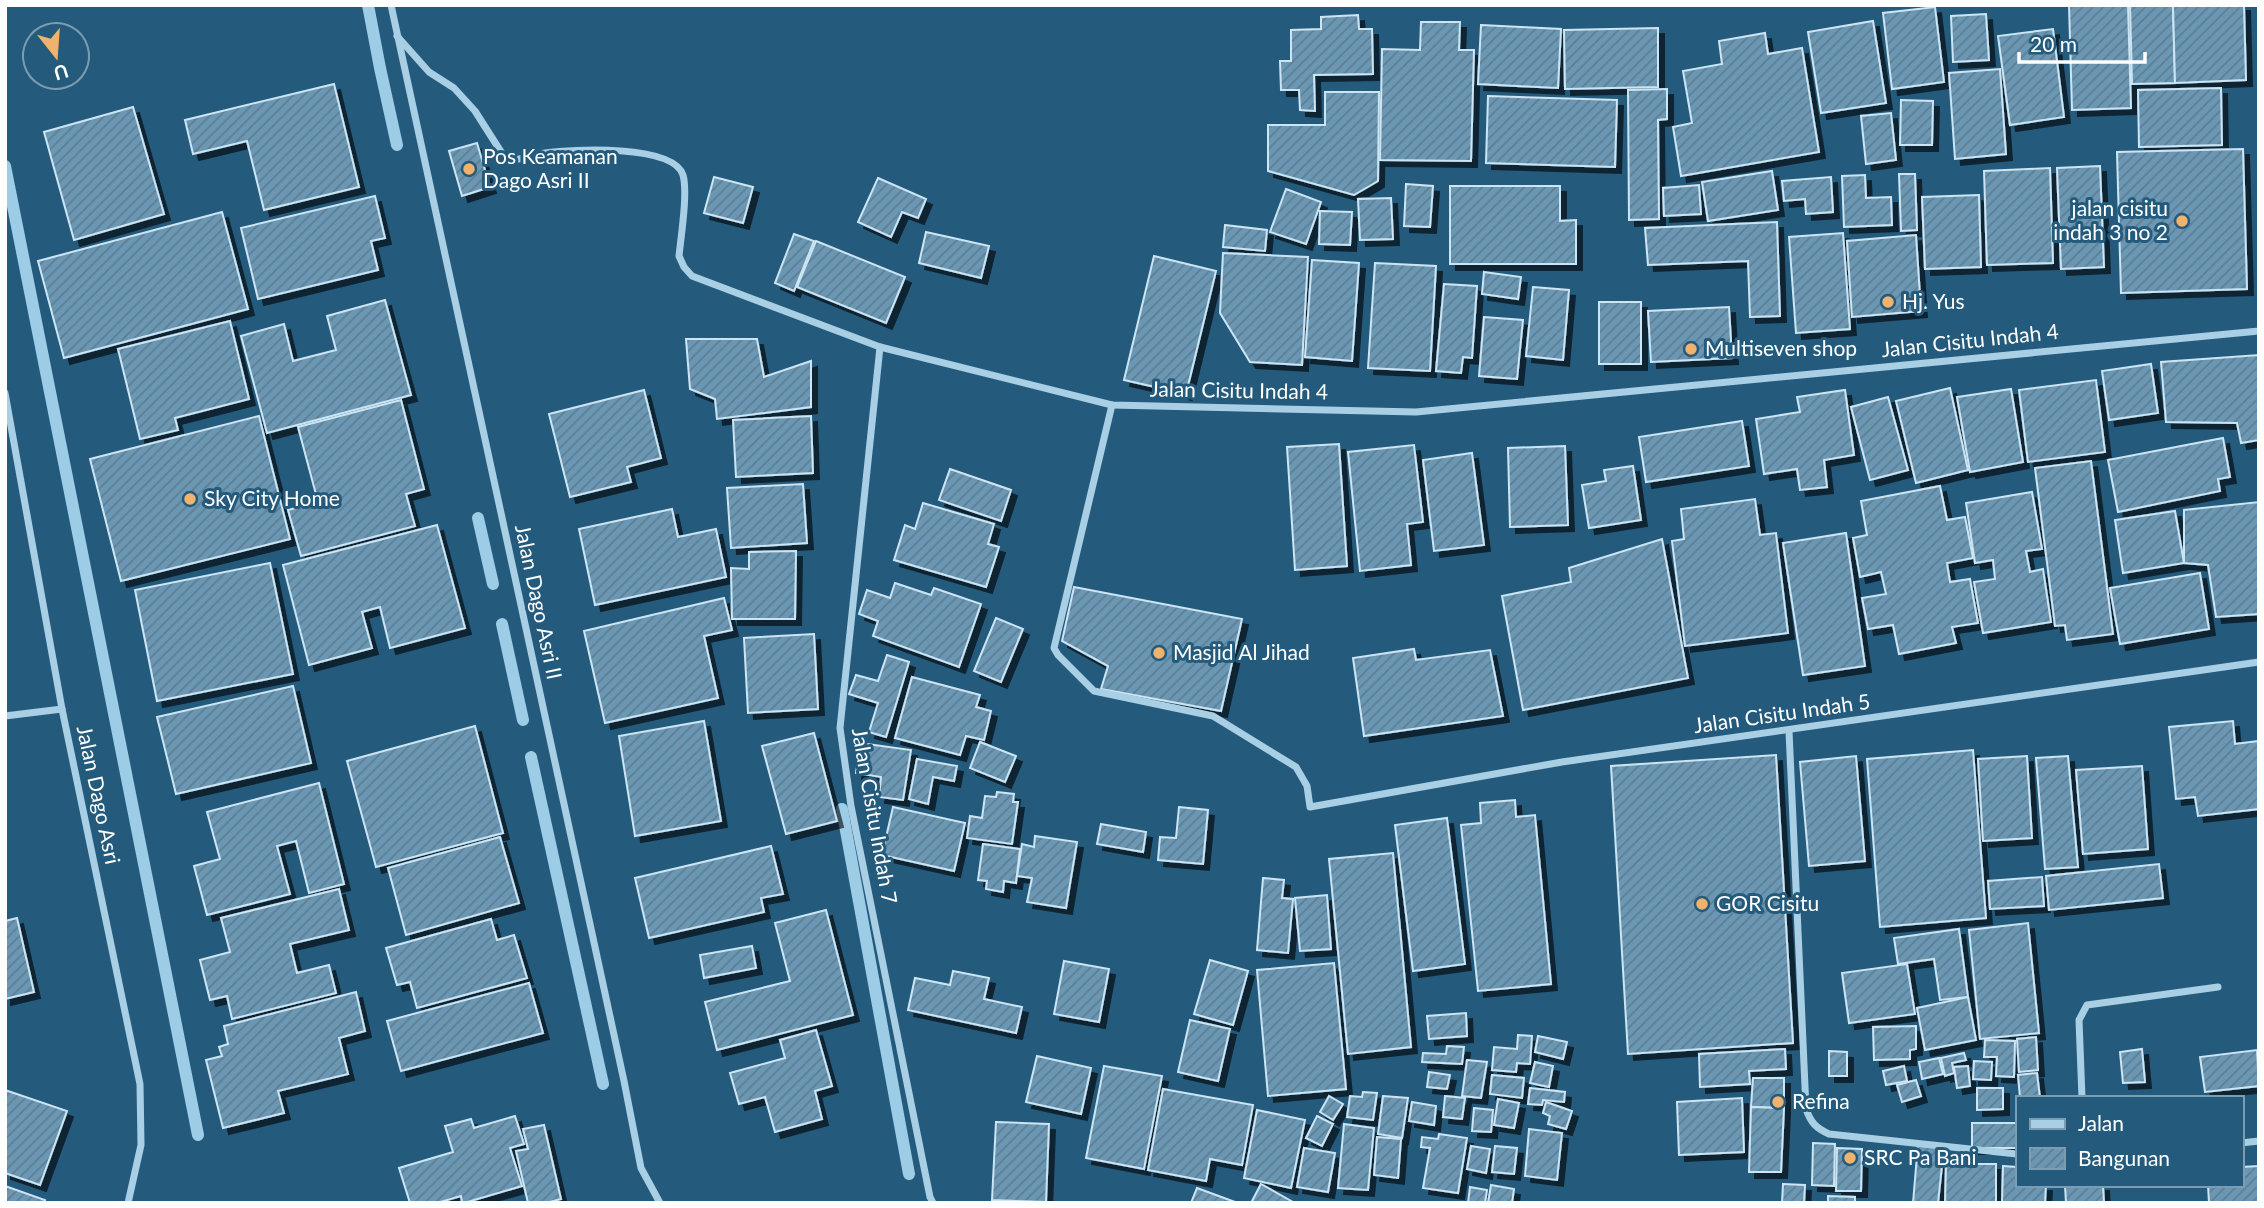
<svg xmlns="http://www.w3.org/2000/svg" width="2264" height="1208" viewBox="0 0 2264 1208" font-family="Lato,sans-serif">
  <style>
    .lines { fill: none; stroke-linecap: round; stroke-linejoin: round }
    .stream { stroke: #9dcce6; stroke-width: 12 }
    .building { fill: url(#building-hatch); stroke: #cce5f4; stroke-width: 2; filter: url(#shadow) }
    .street { stroke: #a9cfe5; stroke-width: 7 }
    .poi-dot { fill: #efb36d; stroke: #245b7d; stroke-width: 2.5 }
    .labels { text-anchor: middle; stroke-width: 6; stroke-linejoin: round; paint-order: stroke }
    .poi-label { font-size: 21px; fill: #fff; stroke: #245b7d; text-anchor: start }
    .street-label { font-size: 21px; fill: #fff; stroke: #245b7d }
  </style>
  <defs>
    <pattern id="building-hatch" width="6" height="6" patternUnits="userSpaceOnUse" patternTransform="scale(1.75)"><rect width="6" height="6" fill="#6a98b4"/><path d="M-1 1l2-2M0 6l6-6M5 7l2-2" fill="none" stroke="#607d90"/></pattern>
    <filter id="shadow"><feDropShadow dx="6" dy="6" stdDeviation="0" flood-color="#0009"/></filter>
  </defs>
  <rect width="100%" height="100%" fill="#245b7d"/>
  <g class="lines">
    <g class="stream">
      <polyline points="368,5 380,68 397,145"/>
      <polyline points="5,166 198,1135"/>
      <polyline points="478,518 493,584"/>
      <polyline points="502,624 523,720"/>
      <polyline points="531,757 603,1084"/>
      <polyline points="842,809 909,1174"/>
    </g>
  </g>
  <g class="building">
    <polygon points="2069,5 2128,5 2131,108 2072,110"/>
    <polygon points="2130,5 2173,5 2175,83 2132,84"/>
    <polygon points="2173,5 2244,5 2246,80 2175,83"/>
    <polygon points="1935,7 1944,82 1892,89 1883,13"/>
    <polygon points="1986,14 1989,60 1953,62 1951,16"/>
    <polygon points="1358,15 1359,29 1372,29 1373,74 1314,75 1315,111 1300,110 1299,90 1281,90 1280,61 1291,61 1291,30 1321,29 1321,17"/>
    <polygon points="1873,21 1886,103 1821,113 1808,32"/>
    <polygon points="1421,22 1460,22 1459,50 1474,50 1471,161 1380,160 1382,49 1420,50"/>
    <polygon points="1481,25 1561,29 1558,88 1478,84"/>
    <polygon points="1658,28 1658,87 1565,89 1564,30"/>
    <polygon points="2053,29 2064,117 2010,125 1998,36"/>
    <polygon points="1765,33 1768,54 1802,48 1819,152 1681,176 1673,127 1692,123 1683,71 1722,64 1719,41"/>
    <polygon points="2000,69 2006,154 1955,159 1949,73"/>
    <polygon points="334,84 359,187 264,210 247,141 193,154 185,120"/>
    <polygon points="2221,88 2222,145 2139,147 2138,90"/>
    <polygon points="1667,89 1667,119 1658,120 1659,219 1629,220 1628,90"/>
    <polygon points="1325,92 1379,92 1378,181 1354,195 1268,171 1268,125 1325,125"/>
    <polygon points="1488,96 1617,100 1615,167 1486,163"/>
    <polygon points="1901,100 1933,101 1932,145 1900,145"/>
    <polygon points="133,107 164,214 74,240 44,132"/>
    <polygon points="1891,113 1896,160 1866,164 1861,116"/>
    <polygon points="477,143 490,187 462,196 449,151"/>
    <polygon points="2243,149 2247,289 2121,293 2117,152"/>
    <polygon points="2100,166 2104,267 2061,269 2057,168"/>
    <polygon points="2050,168 2053,263 1987,265 1984,171"/>
    <polygon points="1772,171 1778,210 1708,221 1702,182"/>
    <polygon points="1899,174 1915,174 1917,230 1901,231"/>
    <polygon points="1865,175 1866,198 1891,197 1892,225 1844,227 1842,176"/>
    <polygon points="714,177 753,187 743,223 704,213"/>
    <polygon points="1831,177 1833,212 1806,214 1805,199 1784,201 1782,181"/>
    <polygon points="878,178 926,199 918,218 902,212 891,237 858,222"/>
    <polygon points="1406,184 1433,186 1430,227 1404,226"/>
    <polygon points="1699,185 1701,214 1664,216 1663,188"/>
    <polygon points="1450,186 1560,186 1560,221 1576,220 1576,264 1450,264"/>
    <polygon points="1286,189 1321,202 1306,244 1270,232"/>
    <polygon points="1979,195 1981,267 1925,269 1922,197"/>
    <polygon points="375,196 385,238 371,241 378,270 258,299 241,228"/>
    <polygon points="1391,198 1393,239 1360,240 1358,199"/>
    <polygon points="1320,211 1352,212 1350,245 1319,244"/>
    <polygon points="222,212 248,309 64,358 38,261"/>
    <polygon points="1777,222 1780,316 1750,317 1748,261 1648,265 1645,228"/>
    <polygon points="1225,225 1267,230 1265,251 1223,247"/>
    <polygon points="926,232 989,246 981,278 919,263"/>
    <polygon points="1843,233 1850,329 1796,333 1789,237"/>
    <polygon points="794,234 814,241 794,291 775,283"/>
    <polygon points="1916,235 1921,311 1852,317 1847,241"/>
    <polygon points="816,241 905,277 886,323 797,287"/>
    <polygon points="1223,253 1308,257 1302,365 1250,362 1220,313"/>
    <polygon points="1154,256 1216,271 1186,394 1124,380"/>
    <polygon points="1312,260 1359,263 1352,361 1305,357"/>
    <polygon points="1375,263 1436,266 1430,371 1368,368"/>
    <polygon points="1484,272 1521,277 1518,299 1482,294"/>
    <polygon points="1444,284 1477,286 1472,358 1463,357 1461,373 1436,371"/>
    <polygon points="1533,287 1569,290 1563,360 1526,356"/>
    <polygon points="385,300 411,395 267,433 241,336 284,324 293,361 336,350 327,316"/>
    <rect x="1599" y="302" width="42" height="62"/>
    <polygon points="1729,307 1732,358 1651,362 1648,311"/>
    <polygon points="1484,317 1523,320 1517,379 1479,376"/>
    <polygon points="230,321 249,399 175,418 178,430 140,439 118,349"/>
    <polygon points="686,339 757,339 764,377 811,361 811,407 717,419 715,399 690,389"/>
    <polygon points="2259,355 2259,440 2241,443 2237,423 2166,422 2161,362"/>
    <polygon points="2151,364 2158,413 2109,420 2102,371"/>
    <polygon points="2096,380 2105,452 2028,462 2019,390"/>
    <polygon points="1950,388 1968,470 1916,483 1896,401"/>
    <polygon points="2011,389 2023,462 1970,472 1957,397"/>
    <polygon points="644,390 661,458 627,467 631,482 570,497 549,414"/>
    <polygon points="1845,390 1854,455 1824,460 1827,487 1800,490 1797,469 1764,474 1756,419 1800,412 1797,397"/>
    <polygon points="1888,397 1908,470 1870,480 1851,407"/>
    <polygon points="401,400 424,489 406,494 415,526 301,556 288,510 318,502 298,427"/>
    <polygon points="259,416 290,539 121,581 90,459"/>
    <polygon points="811,416 813,473 736,477 733,420"/>
    <polygon points="1742,421 1749,466 1646,482 1639,437"/>
    <polygon points="2223,438 2230,477 2218,479 2220,491 2118,512 2108,460"/>
    <polygon points="1339,444 1347,566 1295,570 1287,447"/>
    <polygon points="1414,445 1423,522 1407,524 1411,565 1360,571 1348,452"/>
    <polygon points="1565,446 1568,525 1510,527 1508,448"/>
    <polygon points="1472,453 1484,545 1434,551 1423,460"/>
    <polygon points="2091,461 2113,634 2067,640 2065,625 2055,626 2035,468"/>
    <polygon points="1633,466 1641,520 1589,528 1582,485 1606,481 1604,470"/>
    <polygon points="950,469 1011,490 1001,521 939,500"/>
    <polygon points="803,484 807,543 731,548 727,488"/>
    <polygon points="1940,486 1947,520 1965,517 1973,558 1947,563 1950,582 1970,579 1978,623 1952,627 1956,643 1899,654 1893,625 1868,629 1862,598 1886,594 1881,572 1860,577 1853,538 1867,535 1861,501"/>
    <polygon points="2032,492 2042,549 2026,551 2030,572 2043,569 2051,622 1983,633 1974,582 1995,579 1993,560 1975,563 1966,503"/>
    <polygon points="1755,499 1760,535 1776,533 1788,633 1685,646 1672,541 1684,539 1681,509"/>
    <polygon points="2259,502 2259,614 2216,617 2208,565 2184,563 2184,510"/>
    <polygon points="923,503 994,524 988,544 999,547 986,587 894,560 905,525 915,529"/>
    <polygon points="672,509 678,537 716,529 726,577 595,605 579,529"/>
    <polygon points="2175,511 2184,563 2123,573 2115,520"/>
    <polygon points="437,525 465,628 390,648 380,607 362,612 372,648 309,665 283,565"/>
    <polygon points="1846,533 1865,666 1803,675 1783,543"/>
    <polygon points="1662,539 1688,678 1523,710 1502,596 1571,582 1569,568"/>
    <polygon points="796,551 795,619 732,619 731,568 749,569 749,552"/>
    <polygon points="270,563 293,674 157,701 135,590"/>
    <polygon points="2200,573 2209,629 2120,644 2110,588"/>
    <polygon points="895,583 931,595 934,588 981,604 959,667 873,636 878,621 859,614 867,590 890,598"/>
    <polygon points="1074,587 1242,619 1221,711 1101,689 1108,666 1062,641"/>
    <polygon points="724,598 732,630 704,636 718,698 605,723 584,631"/>
    <polygon points="996,618 1023,629 1001,682 974,671"/>
    <polygon points="814,634 818,709 748,713 744,638"/>
    <polygon points="1414,649 1416,660 1490,650 1503,716 1364,736 1353,658"/>
    <polygon points="887,655 909,662 886,737 869,732 878,703 849,694 856,675 878,681"/>
    <polygon points="912,677 980,695 976,707 991,711 984,740 966,736 960,755 895,738"/>
    <polygon points="293,686 311,763 176,794 157,717"/>
    <polygon points="704,721 721,821 635,836 619,736"/>
    <polygon points="2233,721 2235,744 2259,741 2259,809 2198,816 2195,797 2176,799 2169,727"/>
    <polygon points="475,726 503,833 376,867 347,761"/>
    <polygon points="814,733 837,821 786,834 762,746"/>
    <polygon points="980,742 1016,756 1005,782 970,768"/>
    <polygon points="860,743 911,750 903,800 879,797 881,777 856,773"/>
    <polygon points="1973,750 1986,918 1880,927 1867,759"/>
    <polygon points="1776,755 1793,1043 1628,1054 1611,766"/>
    <polygon points="1856,756 1865,861 1809,866 1800,762"/>
    <polygon points="2027,756 2032,838 1983,841 1978,759"/>
    <polygon points="2068,756 2078,867 2045,869 2036,758"/>
    <polygon points="917,759 957,766 954,781 933,777 928,804 909,799"/>
    <polygon points="2142,766 2148,849 2083,854 2076,770"/>
    <polygon points="319,783 344,884 309,893 296,841 277,846 290,894 207,915 194,866 220,859 207,812"/>
    <polygon points="997,792 1014,794 1013,802 1018,802 1012,844 967,838 970,816 982,818 985,796 996,797"/>
    <polygon points="1515,800 1516,817 1535,815 1551,984 1478,991 1461,825 1481,823 1480,803"/>
    <polygon points="893,807 965,823 954,871 882,855"/>
    <polygon points="1179,807 1208,810 1203,864 1158,860 1160,837 1176,838"/>
    <polygon points="1447,818 1465,964 1413,971 1395,825"/>
    <polygon points="1101,824 1146,832 1143,852 1097,844"/>
    <polygon points="1035,836 1077,842 1066,908 1027,902 1032,878 1017,876 1022,844 1034,847"/>
    <polygon points="500,837 519,903 406,935 388,868"/>
    <polygon points="983,844 1020,849 1016,883 1004,881 1003,892 986,889 987,881 978,880"/>
    <polygon points="771,846 783,894 761,898 764,912 649,938 635,878"/>
    <polygon points="1393,853 1411,1047 1348,1054 1329,859"/>
    <polygon points="2159,864 2163,898 2049,910 2046,876"/>
    <polygon points="2042,877 2044,906 1990,909 1988,881"/>
    <polygon points="1263,878 1284,880 1282,898 1293,899 1288,953 1257,950"/>
    <polygon points="339,889 349,930 290,944 297,973 329,965 336,993 232,1019 227,996 210,1000 200,960 230,952 221,918"/>
    <polygon points="1327,895 1331,949 1300,951 1295,898"/>
    <polygon points="826,910 853,1015 717,1050 705,1002 790,981 775,923"/>
    <polygon points="17,918 34,992 5,999 5,921"/>
    <polygon points="491,919 497,940 514,935 527,978 417,1008 410,982 397,985 386,948"/>
    <polygon points="2028,923 2039,1033 1980,1039 1969,930"/>
    <polygon points="1959,929 1968,997 1940,1000 1934,959 1898,964 1894,938"/>
    <polygon points="752,946 756,968 704,978 700,955"/>
    <polygon points="1210,960 1248,971 1233,1025 1194,1014"/>
    <polygon points="1064,961 1109,969 1099,1022 1054,1014"/>
    <polygon points="1334,963 1346,1089 1268,1096 1257,970"/>
    <polygon points="1907,964 1915,1014 1849,1023 1842,973"/>
    <polygon points="953,971 989,978 984,999 1022,1007 1016,1033 908,1010 915,978 950,985"/>
    <polygon points="529,983 543,1033 401,1071 387,1021"/>
    <polygon points="356,992 365,1031 339,1038 348,1074 278,1091 284,1113 223,1128 206,1060 222,1056 219,1047 228,1044 224,1026"/>
    <polygon points="1968,997 1976,1040 1925,1050 1917,1008"/>
    <polygon points="1466,1013 1467,1036 1429,1039 1427,1016"/>
    <polygon points="1190,1020 1230,1029 1218,1081 1178,1072"/>
    <polygon points="1916,1026 1916,1049 1910,1050 1910,1059 1874,1060 1873,1027"/>
    <polygon points="816,1030 832,1086 815,1091 822,1119 775,1132 765,1097 739,1104 730,1073 785,1058 780,1040"/>
    <polygon points="1518,1035 1532,1036 1530,1064 1517,1063 1516,1072 1492,1070 1494,1047 1517,1049"/>
    <polygon points="1538,1036 1567,1042 1563,1059 1535,1052"/>
    <polygon points="2036,1037 2038,1070 2019,1072 2017,1039"/>
    <polygon points="1985,1040 2015,1041 2014,1077 1996,1076 1997,1057 1984,1057"/>
    <polygon points="1447,1046 1464,1047 1462,1064 1422,1062 1423,1053 1446,1054"/>
    <polygon points="1785,1049 1786,1069 1749,1071 1750,1084 1700,1087 1699,1054"/>
    <polygon points="2142,1049 2145,1082 2123,1083 2120,1052"/>
    <polygon points="2257,1050 2259,1086 2205,1092 2200,1057"/>
    <polygon points="1829,1051 1847,1052 1847,1076 1829,1076"/>
    <polygon points="1964,1053 1966,1060 1952,1063 1954,1073 1945,1076 1941,1058"/>
    <polygon points="1037,1056 1091,1068 1081,1114 1026,1102"/>
    <polygon points="1939,1058 1943,1074 1922,1079 1919,1062"/>
    <polygon points="1467,1060 1487,1062 1481,1098 1462,1096"/>
    <polygon points="1974,1061 1992,1062 1991,1080 1973,1079"/>
    <polygon points="1535,1062 1553,1066 1549,1087 1530,1083"/>
    <polygon points="1104,1066 1162,1076 1144,1169 1086,1158"/>
    <polygon points="1904,1066 1907,1081 1886,1085 1883,1071"/>
    <polygon points="1968,1066 1970,1086 1957,1088 1954,1067"/>
    <polygon points="1429,1072 1450,1075 1447,1089 1427,1087"/>
    <polygon points="2037,1073 2040,1098 2020,1098 2018,1075"/>
    <polygon points="1492,1075 1524,1078 1522,1098 1490,1094"/>
    <polygon points="1753,1078 1784,1078 1784,1108 1751,1107"/>
    <polygon points="1916,1080 1921,1096 1902,1102 1897,1085"/>
    <polygon points="1530,1088 1565,1092 1564,1102 1543,1100 1542,1105 1528,1104"/>
    <polygon points="1977,1088 2003,1088 2003,1109 1977,1110"/>
    <polygon points="1163,1089 1253,1105 1242,1165 1210,1159 1206,1181 1148,1170"/>
    <polygon points="5,1090 67,1111 40,1185 5,1173"/>
    <polygon points="1363,1092 1377,1093 1373,1120 1347,1117 1350,1096 1362,1097"/>
    <polygon points="1329,1096 1343,1104 1333,1120 1320,1112"/>
    <polygon points="1383,1096 1408,1098 1402,1138 1378,1134"/>
    <polygon points="1445,1096 1465,1098 1462,1119 1443,1117"/>
    <polygon points="1742,1098 1744,1152 1679,1155 1677,1102"/>
    <polygon points="1498,1099 1519,1103 1514,1128 1494,1125"/>
    <polygon points="1412,1102 1436,1106 1434,1125 1409,1121"/>
    <polygon points="1546,1102 1572,1111 1566,1129 1548,1124 1550,1116 1543,1113"/>
    <polygon points="1751,1107 1784,1108 1781,1172 1749,1172"/>
    <polygon points="1474,1108 1493,1110 1491,1132 1472,1131"/>
    <polygon points="1257,1110 1305,1120 1291,1188 1244,1178"/>
    <polygon points="515,1116 524,1144 510,1148 522,1186 464,1203 462,1203 461,1196 437,1203 410,1203 399,1168 453,1152 445,1126 471,1119 474,1128"/>
    <polygon points="1317,1116 1333,1124 1322,1146 1306,1138"/>
    <polygon points="996,1122 1049,1124 1046,1202 992,1200"/>
    <rect x="1972" y="1123" width="45" height="25"/>
    <polygon points="1344,1124 1374,1128 1368,1190 1338,1188"/>
    <polygon points="544,1125 561,1199 546,1203 528,1203 516,1151 528,1149 523,1129"/>
    <polygon points="1529,1129 1562,1133 1557,1180 1525,1176"/>
    <polygon points="1439,1134 1467,1138 1458,1193 1423,1188 1430,1148 1421,1147 1422,1137 1438,1139"/>
    <polygon points="1377,1137 1401,1139 1398,1178 1374,1175"/>
    <polygon points="1813,1143 1835,1144 1834,1186 1812,1185"/>
    <polygon points="1918,1144 1944,1147 1938,1203 1913,1203"/>
    <polygon points="1471,1146 1490,1149 1486,1173 1467,1169"/>
    <polygon points="1495,1146 1517,1148 1514,1174 1492,1172"/>
    <polygon points="1304,1148 1335,1153 1328,1192 1297,1187"/>
    <polygon points="1837,1148 1862,1149 1861,1191 1836,1191"/>
    <polygon points="1946,1164 1996,1164 1996,1203 1945,1203"/>
    <polygon points="2003,1166 2017,1167 2017,1185 2046,1185 2045,1203 2002,1203"/>
    <polygon points="2259,1166 2259,1203 2209,1203 2208,1185 2241,1185 2241,1167"/>
    <polygon points="1261,1184 1293,1202 1293,1203 1251,1203"/>
    <polygon points="1783,1184 1805,1185 1804,1203 1782,1203"/>
    <polygon points="1491,1185 1514,1189 1512,1203 1488,1203"/>
    <polygon points="2065,1185 2103,1185 2104,1203 2066,1203"/>
    <polygon points="5,1186 45,1200 44,1203 5,1203"/>
    <polygon points="1470,1187 1487,1190 1485,1203 1468,1203"/>
    <polygon points="1197,1188 1235,1202 1235,1203 1191,1203"/>
    <polygon points="1828,1196 1855,1197 1855,1203 1828,1203"/>
  </g>
  <g class="lines">
    <g class="street">
      <polyline points="391,5 624,1081 641,1168 660,1203"/>
      <path d="M397,36L429,72L454,88L475,111L503,155C507,156 514,159 518,159C527,159 536,154 545,153C572,149 673,144 683,175C688,193 681,236 679,256L684,267L692,276L880,347L1112,405L1416,412L2259,331"/>
      <polyline points="880,347 840,728 851,806 930,1197 933,1203"/>
      <polyline points="5,393 62,709 140,1084 141,1145 128,1203"/>
      <polyline points="1112,405 1054,648 1058,655 1094,691 1213,716 1296,767 1307,786 1310,807 1562,762 2259,662"/>
      <polyline points="5,716 62,709"/>
      <path d="M1789,731L1806,1109C1811,1123 1816,1128 1829,1134L2017,1154"/>
      <polyline points="2082,1098 2079,1020 2087,1005 2218,987"/>
      <polyline points="2241,1143 2259,1141"/>
    </g>
  </g>
  <g class="poi-dot">
    <circle cx="469" cy="169" r="7"/>
    <circle cx="2182" cy="221" r="7"/>
    <circle cx="1888" cy="302" r="7"/>
    <circle cx="1691" cy="349" r="7"/>
    <circle cx="190" cy="499" r="7"/>
    <circle cx="1159" cy="653" r="7"/>
    <circle cx="1702" cy="904" r="7"/>
    <circle cx="1778" cy="1102" r="7"/>
    <circle cx="1850" cy="1158" r="7"/>
  </g>
  <g class="labels">
    <g class="poi-label">
      <text x="483" y="164">Pos Keamanan<tspan x="483" dy="24">Dago Asri II</tspan></text>
      <text x="2168" y="216" text-anchor="end">jalan cisitu<tspan x="2168" dy="24">indah 3 no 2</tspan></text>
      <text x="1902" y="309">Hj. Yus</text>
      <text x="1705" y="356">Multiseven shop</text>
      <text x="204" y="506">Sky City Home</text>
      <text x="1173" y="660">Masjid Al Jihad</text>
      <text x="1716" y="911">GOR Cisitu</text>
      <text x="1792" y="1109">Refina</text>
      <text x="1864" y="1165">SRC Pa Bani</text>
    </g>
    <g class="street-label">
      <text transform="translate(1970 341) rotate(-6)" y="7">Jalan Cisitu Indah 4</text>
      <text transform="translate(1239 391) rotate(1)" y="7">Jalan Cisitu Indah 4</text>
      <text transform="translate(538 602) rotate(78)" y="7">Jalan Dago Asri II</text>
      <text transform="translate(1782 714) rotate(-8)" y="7">Jalan Cisitu Indah 5</text>
      <text transform="translate(98 795) rotate(78)" y="7">Jalan Dago Asri</text>
      <text transform="translate(874 816) rotate(80)" y="7">Jalan Cisitu Indah 7</text>
    </g>
  </g>
  <rect width="2264" height="1208" fill="none" stroke="#ffffff" stroke-width="14"/>
  <rect x="2016" y="1096" width="228" height="91" fill="#245b7d" stroke="#7c9db1" stroke-width="2"/>
  <rect x="2030" y="1119" width="35" height="10" fill="#a9cfe5" stroke="#7c9db1" stroke-width="2"/>
  <text x="2078" y="1131" font-size="21" fill="#ffffff">Jalan</text>
  <rect x="2030" y="1148" width="35" height="21" fill="url(#building-hatch)" stroke="#7c9db1" stroke-width="2"/>
  <text x="2078" y="1166" font-size="21" fill="#ffffff">Bangunan</text>
  <g transform="translate(56 56) rotate(163)"><circle r="33" fill="#245b7d" stroke="#7c9db1" stroke-width="2"/>
  <path d="M0-5L12 26L0 18L-12 26Z" fill="#efb36d"/>
  <text y="-10" font-size="19" font-weight="bold" text-anchor="middle" fill="#ffffff">U</text>
  </g>
  <path d="M2019 52v10h126v-10" fill="none" stroke="#ffffff" stroke-width="3.5"/>
  <text x="2030" y="52" font-size="21" fill="#ffffff" stroke="#245b7d" stroke-width="5" paint-order="stroke">20 m</text>
</svg>
